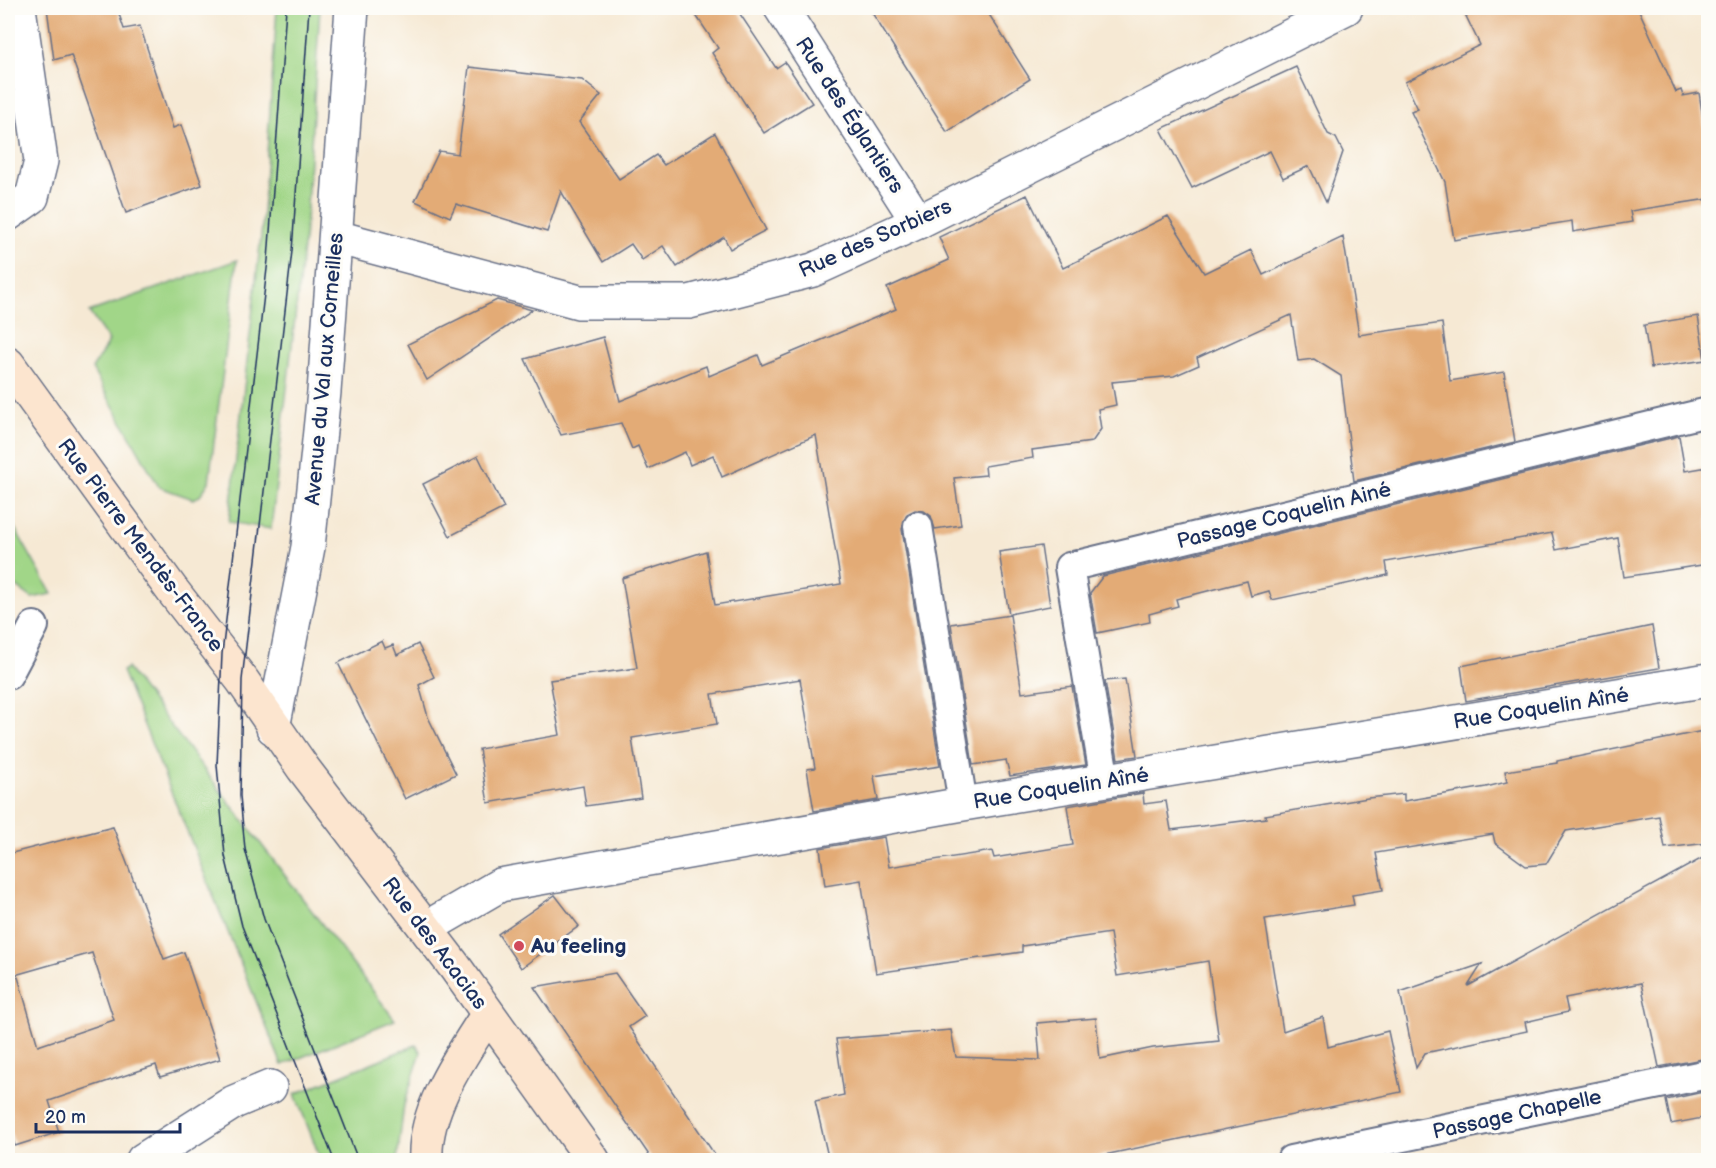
<svg xmlns="http://www.w3.org/2000/svg" width="1716" height="1168" viewBox="0 0 1716 1168" font-family="'Balsamiq Sans',sans-serif">
  <style>
    .green { fill: #a1d688; stroke: #5e8273; stroke-width: 1.5 }
    .building { fill: #e3ab76 }
    .lines { fill: none; stroke-linecap: round; stroke-linejoin: round }
    .service-casing { stroke: #687087; stroke-width: 32 }
    .minor-casing { stroke: #687087; stroke-width: 36 }
    .tertiary-casing { stroke: #687087; stroke-width: 36 }
    .secondary-casing { stroke: #687087; stroke-width: 36 }
    .service { stroke: #fff; stroke-width: 28 }
    .minor { stroke: #fff; stroke-width: 33 }
    .tertiary { stroke: #fff; stroke-width: 33 }
    .secondary { stroke: #fce5cf; stroke-width: 33 }
    .tram { stroke: #1b2f5e; stroke-width: 1.5 }
    .poi-dot { fill: #d1495b; stroke: #fdfcf7; stroke-width: 2 }
    .labels { text-anchor: middle; stroke-width: 6; stroke-linejoin: round; paint-order: stroke }
    .street-label { font-size: 21px; fill: #1b2f5e; stroke: #fdfcf7 }
    .poi-label { font-size: 21px; font-weight: bold; fill: #1b2f5e; stroke: #fdfcf7; text-anchor: start }
  </style>
  <rect width="100%" height="100%" fill="#fdfcf7"/>
  <filter id="ink" filterUnits="userSpaceOnUse"><feTurbulence type="fractalNoise" baseFrequency=".0167" numOctaves="2"/><feDisplacementMap in="SourceGraphic" scale="12" xChannelSelector="R" yChannelSelector="G"/><feConvolveMatrix kernelMatrix="1 2 1 2 8 2 1 2 1" color-interpolation-filters="sRGB"/></filter>
  <filter id="wash" filterUnits="userSpaceOnUse"><feTurbulence type="fractalNoise" baseFrequency=".008" numOctaves="4" result="noise"/><feDisplacementMap in="SourceGraphic" scale="24" xChannelSelector="R" yChannelSelector="G"/><feGaussianBlur stdDeviation="1.35" result="paint"/><feColorMatrix in="noise" values="0 0 0 0 0 0 0 0 0 0 0 0 0 0 0 0 0 1.4 0 .05"/><feComposite in="paint" operator="in"/></filter>
  <g filter="url(#wash)">
    <rect width="100%" height="100%" fill="#f6e9d4"/>
    <g class="green">
      <polygon points="277,8 320,8 306,221 271,529 229,522 262,227"/>
      <polygon points="237,260 209,482 200,496 193,499 159,487 92,369 109,341 89,312"/>
      <polygon points="8,516 52,594 32,598 9,581"/>
      <polygon points="127,668 395,1020 282,1065 122,671"/>
      <polygon points="416,1045 421,1052 404,1105 397,1160 321,1160 295,1094"/>
    </g>
    <g id="blocks">
      <g class="building">
        <polygon points="47,8 117,8 124,29 140,26 173,128 181,125 202,185 126,213 71,55 54,60"/>
        <polygon points="691,8 736,8 776,68 785,62 812,103 764,133 712,53 718,48"/>
        <polygon points="869,8 985,8 1030,79 947,132"/>
        <polygon points="1462,8 1638,8 1676,92 1681,90 1683,96 1699,93 1708,150 1708,199 1630,211 1632,222 1573,232 1572,221 1454,240 1445,182 1411,112 1418,109 1405,82 1480,45"/>
        <polygon points="469,67 582,80 601,95 579,122 619,179 656,155 664,165 715,133 766,230 730,249 724,237 677,267 663,246 642,260 631,244 603,262 561,191 547,232 456,204 450,217 415,201 439,151 458,154"/>
        <polygon points="1296,67 1328,134 1336,138 1343,152 1326,202 1309,166 1283,178 1270,151 1192,188 1161,129"/>
        <polygon points="1027,195 1063,268 1168,216 1204,273 1251,250 1263,275 1343,237 1359,335 1442,323 1450,381 1504,372 1515,442 1354,481 1341,376 1314,359 1298,361 1291,315 1197,358 1199,365 1174,376 1112,382 1116,405 1098,409 1101,429 1092,442 1032,450 1033,458 985,466 986,475 954,478 961,525 935,529 931,516 924,511 915,510 907,514 902,529 940,766 874,776 878,800 814,811 807,769 815,768 800,679 712,694 717,724 632,738 641,798 586,806 583,786 488,803 479,749 560,735 550,680 637,668 622,578 706,551 715,605 841,584 816,435 722,477 713,455 690,465 685,452 648,469 638,446 632,449 621,423 561,435 525,359 603,337 620,401 706,366 709,376 758,355 762,365 896,309 887,288 949,260 939,237"/>
        <polygon points="497,300 532,310 427,380 408,344"/>
        <polygon points="1698,316 1705,360 1651,368 1644,325"/>
        <polygon points="1679,436 1685,471 1708,467 1708,564 1624,577 1618,538 1556,550 1552,533 1386,562 1388,575 1272,600 1269,591 1251,596 1247,581 1176,599 1178,606 1149,614 1150,622 1097,633 1090,593 1103,576"/>
        <polygon points="478,456 504,508 450,536 423,484"/>
        <polygon points="1041,546 1050,606 1009,614 999,552"/>
        <polygon points="1010,615 1022,693 1072,686 1086,765 1010,776 1006,760 973,765 951,624"/>
        <polygon points="1652,626 1659,668 1466,701 1461,666"/>
        <polygon points="382,641 385,648 393,645 397,655 418,644 434,677 419,685 428,717 456,774 405,799 338,663"/>
        <polygon points="1125,679 1137,756 1118,759 1105,681"/>
        <polygon points="1708,730 1708,843 1665,848 1659,816 1566,831 1546,864 1526,866 1495,843 1493,834 1376,853 1383,890 1352,895 1354,905 1265,919 1283,1031 1323,1017 1328,1047 1388,1031 1401,1092 1076,1161 829,1161 815,1101 844,1095 836,1039 951,1030 956,1057 1040,1060 1037,1023 1096,1018 1100,1059 1153,1048 1219,1041 1208,961 1117,976 1110,933 1022,946 1022,952 876,973 861,880 825,886 820,848 884,837 889,867 992,851 994,858 1073,845 1067,806 1143,793 1144,804 1166,801 1171,830 1266,818 1265,815 1368,798 1404,794 1404,801 1486,787 1507,782 1505,771 1557,763 1557,761"/>
        <polygon points="113,827 164,959 184,952 220,1059 160,1077 156,1065 49,1101 59,1132 15,1146 8,1124 8,978 18,977 38,1046 114,1020 92,953 8,977 8,854"/>
        <polygon points="1708,855 1708,932 1704,933 1708,955 1708,1058 1659,1067 1641,983 1565,998 1568,1012 1525,1022 1527,1031 1425,1053 1416,1068 1400,992 1482,964 1468,986"/>
        <polygon points="555,895 579,926 521,968 498,934"/>
        <polygon points="615,973 645,1016 629,1027 719,1161 653,1161 534,987"/>
        <polygon points="1708,1091 1708,1117 1671,1124 1666,1100"/>
      </g>
    </g>
  </g>
  <g filter="url(#ink)">
    <use href="#blocks" fill-opacity="0" stroke="#687087" stroke-width="1.5"/>
    <g class="lines">
      <defs>
        <g id="service">
          <polyline points="918,526 963,804"/>
          <polyline points="8,675 34,626"/>
          <polyline points="1105,781 1069,567 1708,412"/>
          <polyline points="1291,1160 1708,1074"/>
        </g>
        <g id="minor">
          <polyline points="781,8 918,222"/>
          <polyline points="8,214 32,197 41,161 19,8"/>
          <polyline points="336,237 579,302 689,302 813,270 918,222 1346,8"/>
          <polyline points="426,928 500,885 963,804 1708,680"/>
          <polyline points="143,1160 234,1102 270,1087"/>
        </g>
        <polyline id="tertiary" points="273,728 308,547 324,392 352,8"/>
        <g id="secondary">
          <polyline points="8,364 172,590 242,680 303,768 455,967 593,1160"/>
          <path d="M426,1160C423,1109 462,1055 488,1014"/>
        </g>
      </defs>
      <use href="#service" class="service-casing"/>
      <use href="#minor" class="minor-casing"/>
      <use href="#tertiary" class="tertiary-casing"/>
      <use href="#secondary" class="secondary-casing"/>
      <use href="#service" class="service"/>
      <use href="#minor" class="minor"/>
      <use href="#tertiary" class="tertiary"/>
      <use href="#secondary" class="secondary"/>
      <g class="tram">
        <polyline points="286,8 268,260 222,654 217,765 225,856 242,926 334,1160"/>
        <polyline points="309,8 292,251 242,680 240,796 245,849 264,919 358,1160"/>
      </g>
    </g>
  </g>
  <circle class="poi-dot" cx="519" cy="946" r="6"/>
  <g class="labels">
    <g class="street-label">
      <text transform="translate(850 115) rotate(57)" y="7">Rue des Églantiers</text>
      <text transform="translate(875 238) rotate(-24)" y="7">Rue des Sorbiers</text>
      <text transform="translate(324 369) rotate(-85)" y="7">Avenue du Val aux Corneilles</text>
      <text transform="translate(1284 515) rotate(-14)" y="7">Passage Coquelin Ainé</text>
      <text transform="translate(141 545) rotate(53)" y="7">Rue Pierre Mendès-France</text>
      <text transform="translate(1541 708) rotate(-9)" y="7">Rue Coquelin Aîné</text>
      <text transform="translate(1061 788) rotate(-9)" y="7">Rue Coquelin Aîné</text>
      <text transform="translate(435 943) rotate(53)" y="7">Rue des Acacias</text>
      <text transform="translate(1517 1114) rotate(-12)" y="7">Passage Chapelle</text>
    </g>
    <g class="poi-label">
      <text x="531" y="953">Au feeling</text>
    </g>
  </g>
  <rect width="1716" height="1168" fill="none" stroke="#fdfcf7" stroke-width="30"/>
  <path d="M36 1123v9h144v-9" fill="none" stroke="#1b2f5e" stroke-width="3"/>
  <text x="45" y="1123" font-size="18" fill="#1b2f5e" stroke="#fdfcf7" stroke-width="4.5" paint-order="stroke">20 m</text>
</svg>
